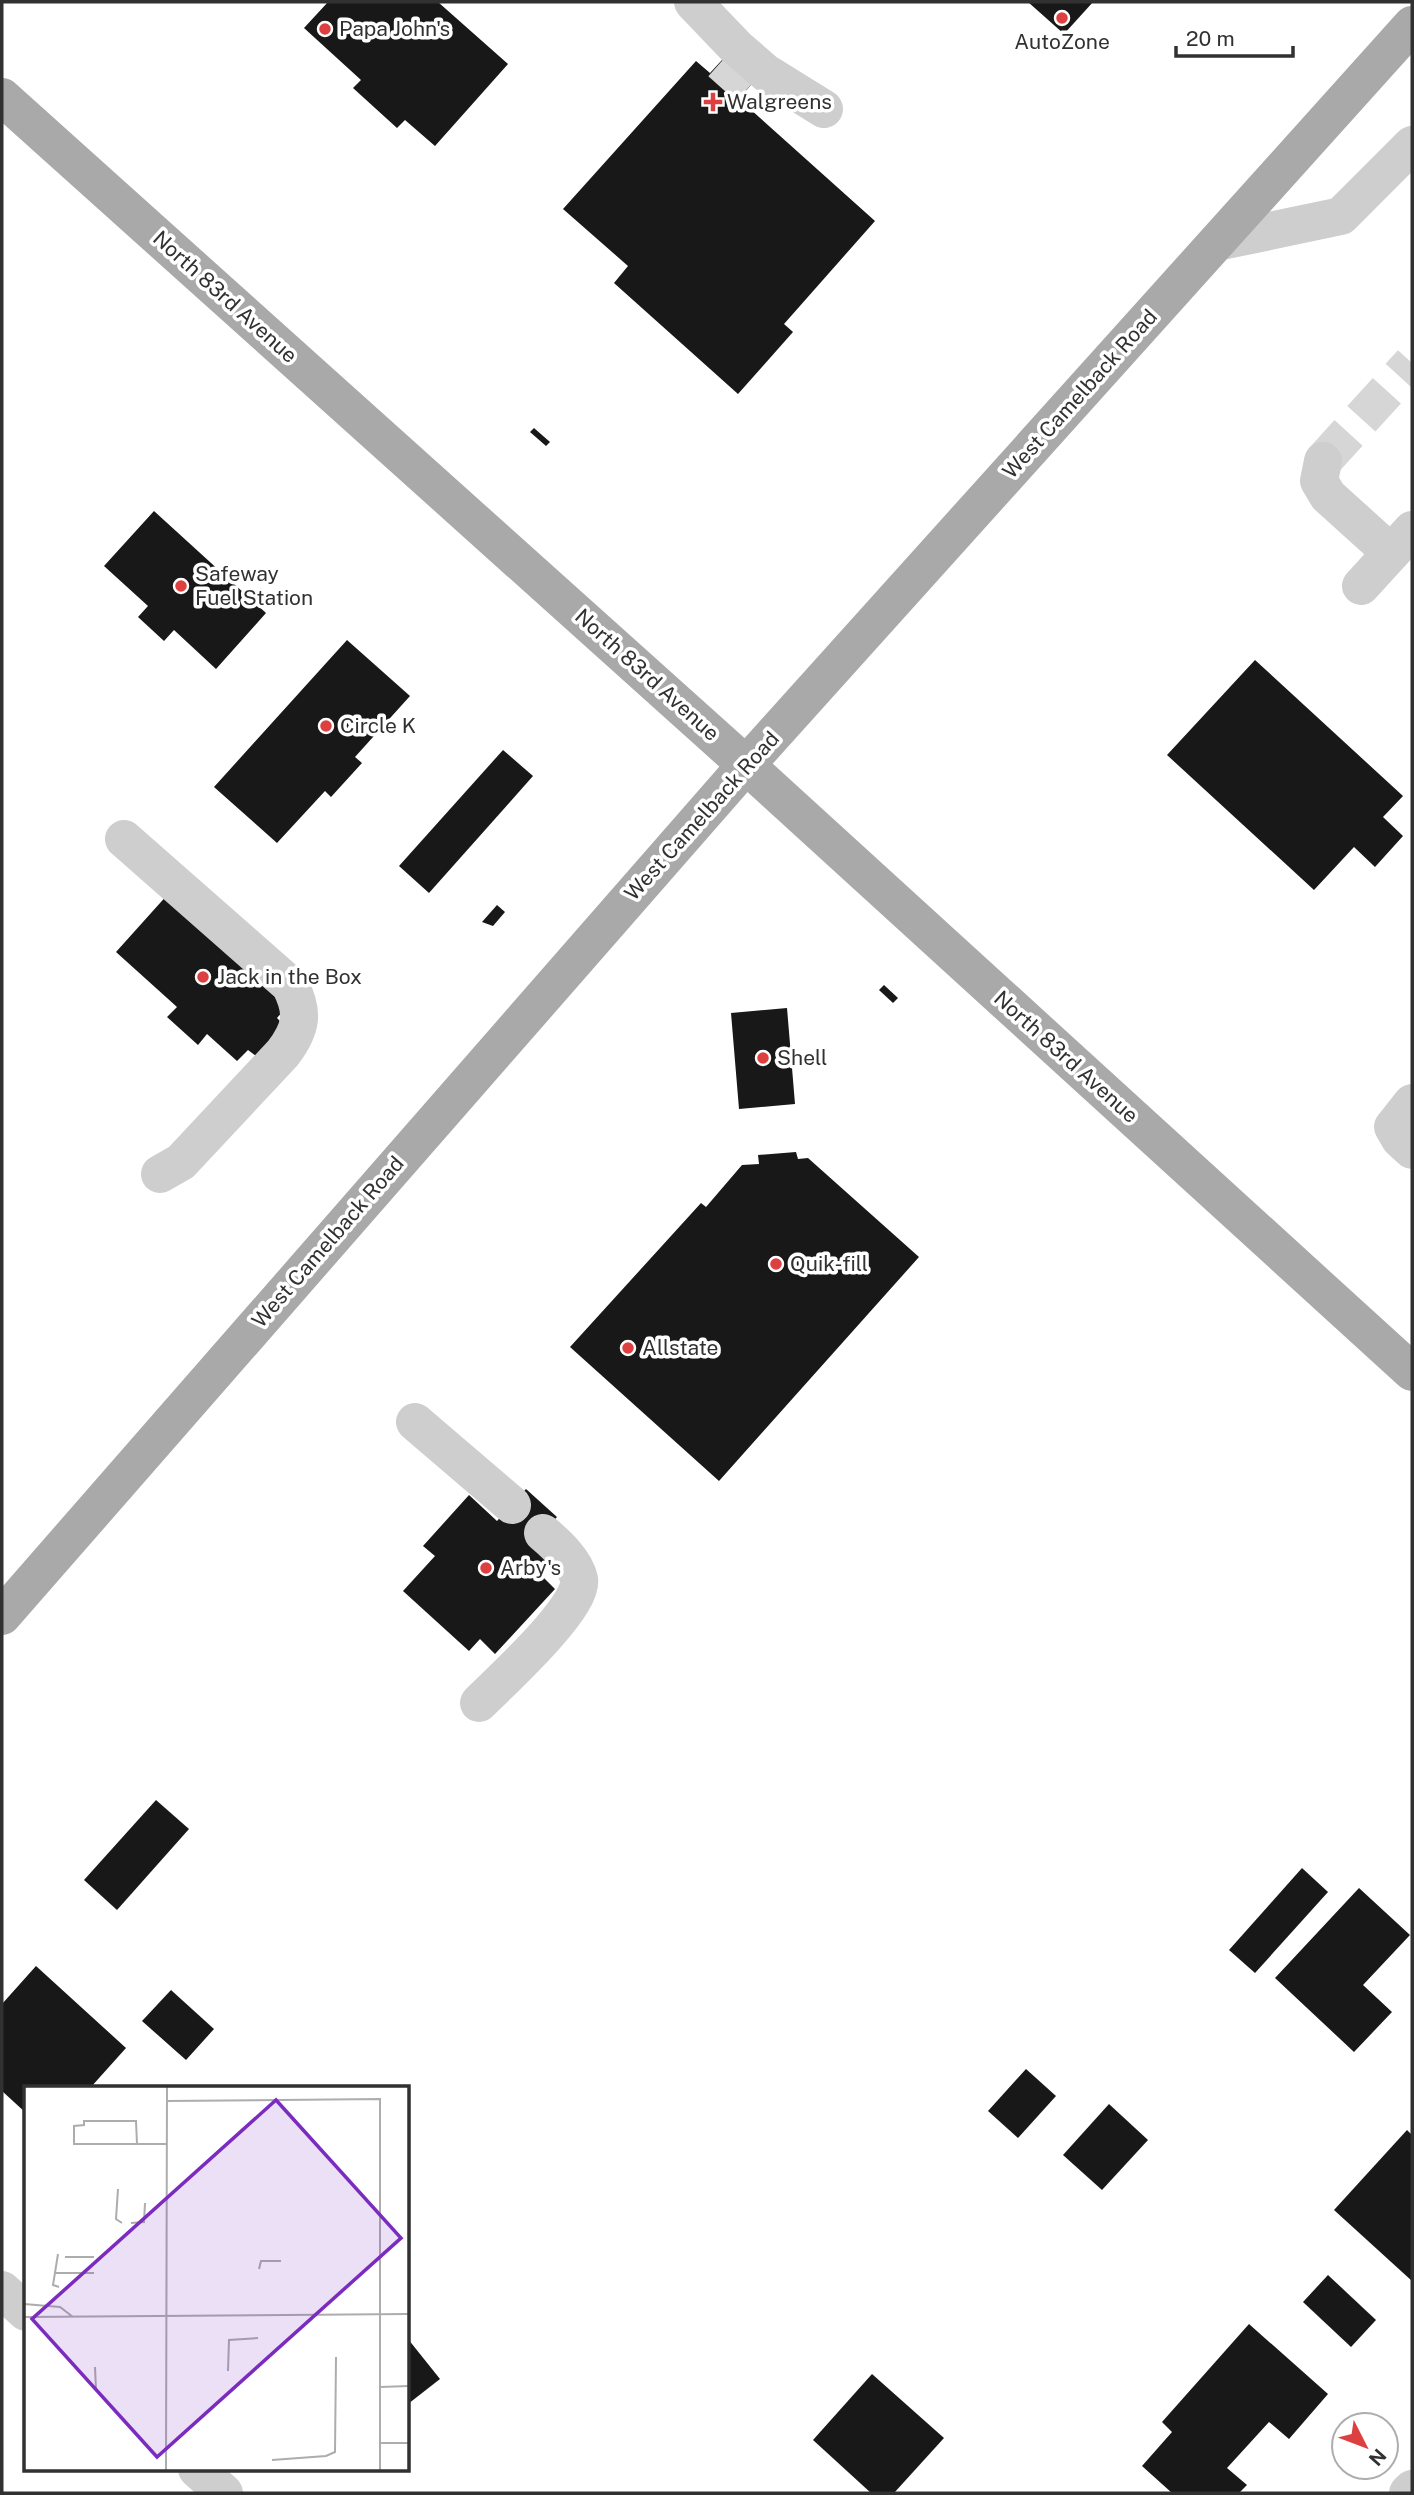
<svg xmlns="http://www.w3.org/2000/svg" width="1414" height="2495" viewBox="0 0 1414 2495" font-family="'Public Sans',sans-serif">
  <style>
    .building { fill: #181818 }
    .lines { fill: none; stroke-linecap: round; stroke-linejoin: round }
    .minor-tunnel { stroke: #d6d6d6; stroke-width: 38; stroke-dasharray: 38 19; stroke-linecap: butt }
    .minor { stroke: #cecece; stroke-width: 38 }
    .major { stroke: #a9a9a9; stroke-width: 38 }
    .poi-dot { fill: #dc4041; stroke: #fff; stroke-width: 2.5 }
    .labels { text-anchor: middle; stroke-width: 7; stroke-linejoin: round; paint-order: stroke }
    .poi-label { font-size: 21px; fill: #313131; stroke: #fff; text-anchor: start }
    .street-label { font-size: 21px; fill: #313131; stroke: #fff }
    .inset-road { fill: none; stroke: #adadad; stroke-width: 2 }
    .view { fill: #7b2cbf; fill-opacity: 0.15; stroke: #7b2cbf; stroke-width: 3.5 }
    .inset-edge { fill: none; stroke: #313131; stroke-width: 3.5 }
  </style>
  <rect width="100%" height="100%" fill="#fff"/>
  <g class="building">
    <polygon points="328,2 438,2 508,64 435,146 405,120 397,128 353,88 361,80 304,28"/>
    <polygon points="1028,2 1093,2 1064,34"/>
    <polygon points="733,48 761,73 739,99 875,221 784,324 793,332 738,394 614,283 628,266 563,209 696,61 710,73"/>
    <polygon points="534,428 550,442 546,446 530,432"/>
    <polygon points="154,511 266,613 216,669 174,630 164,641 138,617 148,606 104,566"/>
    <polygon points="347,640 410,696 355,757 362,763 331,797 325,791 277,843 214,787"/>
    <polygon points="1255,660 1403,796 1383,817 1403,836 1375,867 1354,847 1314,890 1167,755"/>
    <polygon points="503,750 533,776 429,893 399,866"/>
    <polygon points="169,893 290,1003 277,1018 284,1025 256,1056 248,1050 237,1061 207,1034 198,1045 167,1017 177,1007 116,952"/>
    <polygon points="497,905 505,912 493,926 482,922"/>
    <polygon points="884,985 898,998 893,1003 879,990"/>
    <polygon points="787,1008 795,1104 739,1109 731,1013"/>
    <polygon points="796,1152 798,1159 808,1158 919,1257 719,1481 570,1347 701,1203 706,1207 742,1165 759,1164 758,1155"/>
    <polygon points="526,1489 557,1517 534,1543 553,1561 541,1575 555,1589 495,1654 480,1639 469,1651 403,1591 435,1556 423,1546 469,1495 497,1521"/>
    <polygon points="156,1800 189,1829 117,1910 84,1880"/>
    <polygon points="1302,1868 1328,1892 1255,1973 1229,1950"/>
    <polygon points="1359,1888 1410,1935 1363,1985 1392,2012 1354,2052 1275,1978"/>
    <polygon points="36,1966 126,2048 91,2087 26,2087 26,2113 2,2091 2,2004"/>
    <polygon points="171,1990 214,2029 186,2060 142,2021"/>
    <polygon points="1026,2069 1056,2096 1018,2138 988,2111"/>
    <polygon points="1109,2104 1148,2140 1102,2190 1063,2155"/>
    <polygon points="1407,2130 1412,2135 1412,2281 1334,2210"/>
    <polygon points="1328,2275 1376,2320 1351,2347 1303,2302"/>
    <polygon points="1249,2324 1328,2394 1289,2439 1269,2422 1227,2468 1247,2485 1239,2493 1172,2493 1142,2466 1172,2432 1162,2422"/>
    <polygon points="408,2339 440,2379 408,2404"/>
    <polygon points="872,2374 944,2438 894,2493 871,2493 813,2440"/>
  </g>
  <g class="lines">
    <g class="minor-tunnel">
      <polyline points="721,62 749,87"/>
      <polyline points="1323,461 1412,363"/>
    </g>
    <g class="minor">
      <polyline points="693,2 736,47 766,73 824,109"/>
      <polyline points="1217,242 1341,216 1412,145"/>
      <polyline points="1323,461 1319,481 1328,496 1391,553"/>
      <polyline points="1361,586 1412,530"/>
      <path d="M124,839L290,985C304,1012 302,1028 283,1053L181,1162L160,1174"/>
      <polyline points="1412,1103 1393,1127 1400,1139 1412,1150"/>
      <polyline points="415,1422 512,1505"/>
      <path d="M479,1703C499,1683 585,1605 579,1579C575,1561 556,1544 543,1533"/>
      <polyline points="2,2290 26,2312"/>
      <polyline points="197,2469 224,2493"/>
      <polyline points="1408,2493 1412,2489"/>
    </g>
    <g class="major">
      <polyline points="2,97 746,765 1412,1372"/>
      <polyline points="2,1616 746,765 1412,25"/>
    </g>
  </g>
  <g class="poi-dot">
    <circle cx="1062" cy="18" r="7"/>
    <circle cx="325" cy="29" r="7"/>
    <path d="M709.5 91.5h7v7h7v7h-7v7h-7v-7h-7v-7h7z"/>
    <circle cx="181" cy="586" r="7"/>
    <circle cx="326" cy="726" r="7"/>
    <circle cx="203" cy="977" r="7"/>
    <circle cx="763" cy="1058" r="7"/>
    <circle cx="776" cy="1264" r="7"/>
    <circle cx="628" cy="1348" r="7"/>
    <circle cx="486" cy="1568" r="7"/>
  </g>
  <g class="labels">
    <g class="poi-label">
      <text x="339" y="36">Papa John's</text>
      <text x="1062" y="49" text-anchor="middle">AutoZone</text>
      <text x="727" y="109">Walgreens</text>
      <text x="195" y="581">Safeway<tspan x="195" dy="24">Fuel Station</tspan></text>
      <text x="340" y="733">Circle K</text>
      <text x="217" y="984">Jack in the Box</text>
      <text x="777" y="1065">Shell</text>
      <text x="790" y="1271">Quik-fill</text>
      <text x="642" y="1355">Allstate</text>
      <text x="500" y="1575">Arby's</text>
    </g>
    <g class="street-label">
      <text transform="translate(225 297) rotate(42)" y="7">North 83rd Avenue</text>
      <text transform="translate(1080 394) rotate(-48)" y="7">West Camelback Road</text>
      <text transform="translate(647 675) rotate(42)" y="7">North 83rd Avenue</text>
      <text transform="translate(702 816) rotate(-48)" y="7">West Camelback Road</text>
      <text transform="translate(1066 1057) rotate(42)" y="7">North 83rd Avenue</text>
      <text transform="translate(328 1242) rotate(-49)" y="7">West Camelback Road</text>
    </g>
  </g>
  <g transform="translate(24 2086)">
    <rect width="385" height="385" fill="#fff"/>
    <path class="inset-road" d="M143,15L356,13V384M113,58L112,35H60V39L50,40V58H143M94,103L92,133L98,137M107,137L120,136L121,117M34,168L29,199L35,201M41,171H70M235,183L237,175H257M30,187H70M0,218L36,221L49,231M0,231L385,228M71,281L72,304M204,285L205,254L234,252M356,301L385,300M356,357H385M248,374L302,370L311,366L312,271M142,384L143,1"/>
    <path class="view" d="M252,14L377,152L133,371L8,233Z"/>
    <rect width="385" height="385" class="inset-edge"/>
  </g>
  <rect width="1414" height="2495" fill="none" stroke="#313131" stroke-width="7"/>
  <g transform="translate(1365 2446) rotate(132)"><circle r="33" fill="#ffffff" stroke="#adadad" stroke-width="2"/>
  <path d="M0-5L12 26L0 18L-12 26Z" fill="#dc4041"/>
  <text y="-10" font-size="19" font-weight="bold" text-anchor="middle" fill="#313131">N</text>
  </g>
  <path d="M1176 46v10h117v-10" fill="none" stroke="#313131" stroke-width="3.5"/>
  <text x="1186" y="46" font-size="21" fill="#313131" stroke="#ffffff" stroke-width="5" paint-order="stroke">20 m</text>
</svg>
